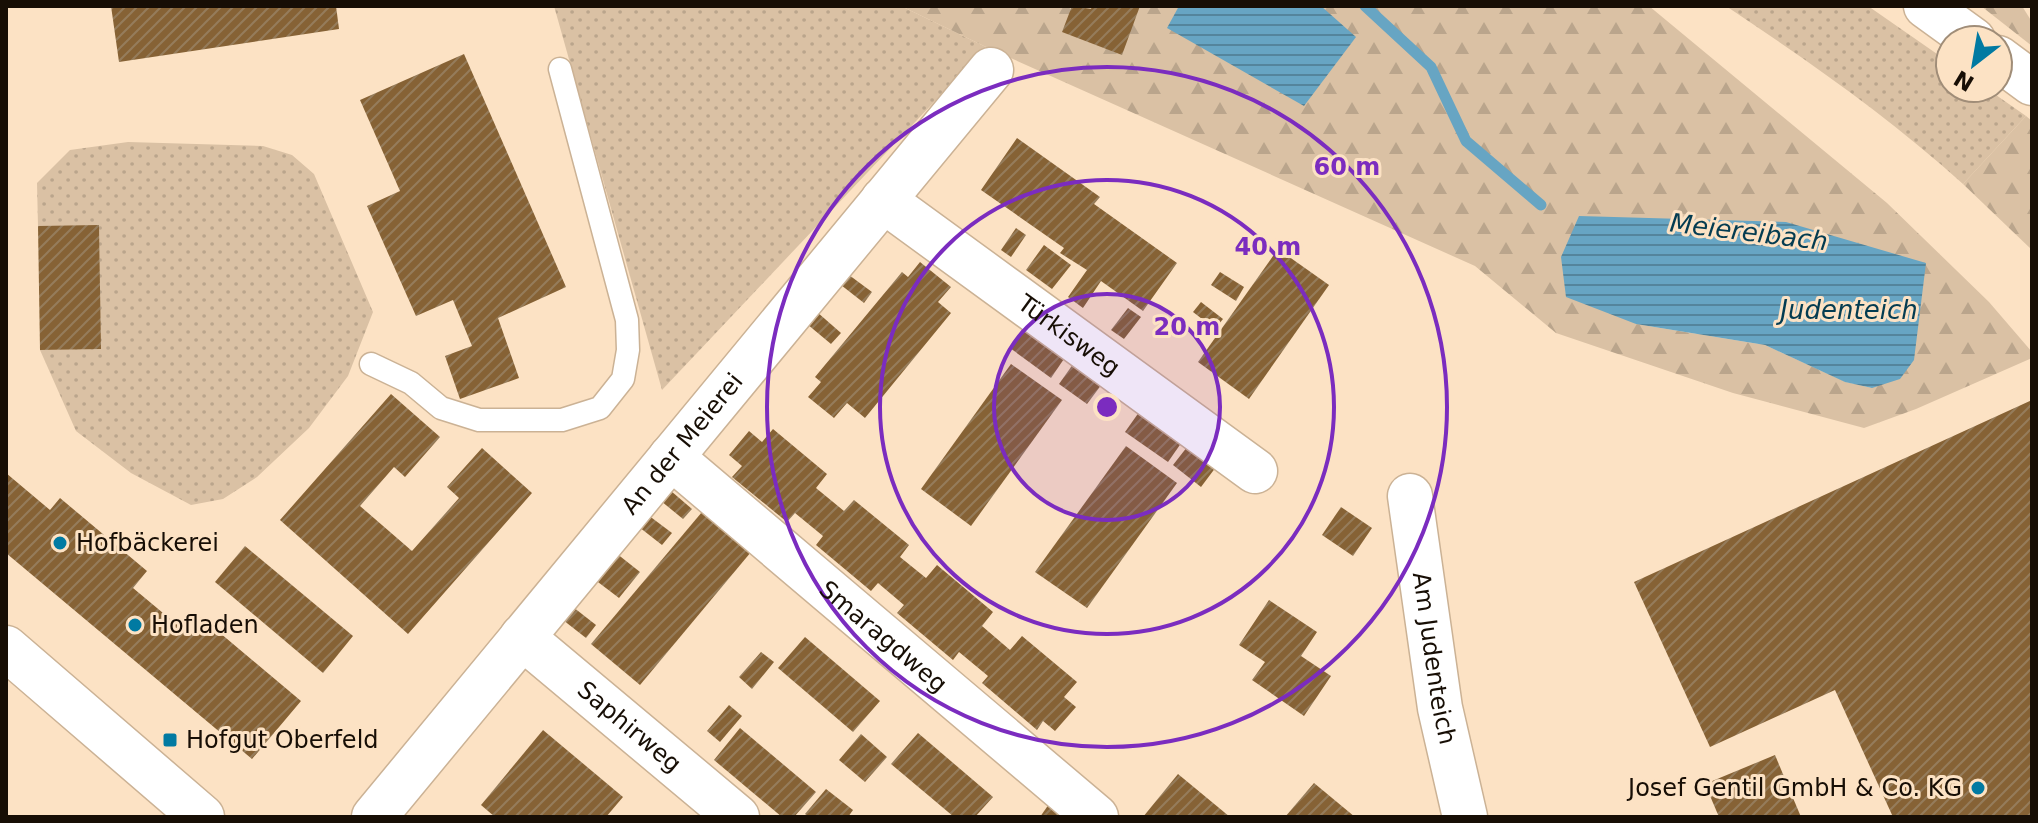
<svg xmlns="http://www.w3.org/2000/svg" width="2038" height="823" viewBox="0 0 2038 823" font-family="'DejaVu Sans',sans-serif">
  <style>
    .green { fill: url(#green-dots) }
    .forest { fill: url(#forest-firs); fill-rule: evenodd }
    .water { fill: url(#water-rules) }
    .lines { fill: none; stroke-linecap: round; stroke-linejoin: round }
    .stream { stroke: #67a5c3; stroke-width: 11 }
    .building { fill: url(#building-hatch) }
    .service-casing { stroke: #cbb295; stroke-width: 25 }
    .minor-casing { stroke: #cbb295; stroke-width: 47 }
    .tertiary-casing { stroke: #cbb295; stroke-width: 47 }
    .primary-casing { stroke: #cbb295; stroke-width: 47 }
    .service { stroke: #fff; stroke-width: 22 }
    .minor { stroke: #fff; stroke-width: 44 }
    .tertiary { stroke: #fff; stroke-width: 44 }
    .primary { stroke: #fff; stroke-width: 44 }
    .ring { fill: none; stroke: #7b2cbf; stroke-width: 4 }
    .poi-dot { fill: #017aa2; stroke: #fce2c4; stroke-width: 3 }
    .labels { text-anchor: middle; stroke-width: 6; stroke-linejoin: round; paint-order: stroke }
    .street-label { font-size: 24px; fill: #170e05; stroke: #fce2c4 }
    .poi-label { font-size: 24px; fill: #170e05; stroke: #fce2c4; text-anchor: start }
    .water-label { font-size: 26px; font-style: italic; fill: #043c51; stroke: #fce2c4 }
    .centre { fill: #7b2cbf; stroke: #fce2c4; stroke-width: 4 }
    .ring-label { font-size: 24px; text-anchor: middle; font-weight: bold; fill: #7b2cbf; stroke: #fce2c4; stroke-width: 6; stroke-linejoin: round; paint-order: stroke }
  </style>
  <defs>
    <pattern id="green-dots" width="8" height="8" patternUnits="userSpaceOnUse" patternTransform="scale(2)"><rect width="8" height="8" fill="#dac1a4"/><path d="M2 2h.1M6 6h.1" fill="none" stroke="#baa58c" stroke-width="1.8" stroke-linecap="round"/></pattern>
    <pattern id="forest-firs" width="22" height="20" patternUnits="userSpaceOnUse" patternTransform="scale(2)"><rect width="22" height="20" fill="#dac1a4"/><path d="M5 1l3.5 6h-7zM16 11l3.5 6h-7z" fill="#baa58c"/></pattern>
    <pattern id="water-rules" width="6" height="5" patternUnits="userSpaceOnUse" patternTransform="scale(2)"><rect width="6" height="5" fill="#67a5c3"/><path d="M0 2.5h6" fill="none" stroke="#54859c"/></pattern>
    <pattern id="building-hatch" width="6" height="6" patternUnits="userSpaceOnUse" patternTransform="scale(2)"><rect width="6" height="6" fill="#866235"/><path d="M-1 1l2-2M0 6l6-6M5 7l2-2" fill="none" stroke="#957c5b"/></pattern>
  </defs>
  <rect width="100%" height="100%" fill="#fce2c4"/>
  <g class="green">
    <polygon points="554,6 901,6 986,47 662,390"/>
    <path d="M1726,6H1868L1950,63V88H1986L2026,116L1963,184C1889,117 1808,61 1726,6Z"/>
    <polygon points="128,142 263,146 292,155 314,174 373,312 348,376 309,428 257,477 223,499 191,505 131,473 76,431 40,350 100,348 99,226 38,226 37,183 70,150"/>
  </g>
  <g class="forest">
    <path d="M901,6H1649L1887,203L1989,302L2032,352V358L1916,409L1864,428L1733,393L1556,333L1475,266L986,47ZM1580,216L1872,388L1846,382L1765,345L1636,324Z"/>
    <polygon points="1981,6 2022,6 2032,22 2032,46"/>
    <polygon points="2026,116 2032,121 2032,250 1963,184"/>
  </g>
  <g class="water">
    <polygon points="1179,6 1321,6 1356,37 1304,106 1167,28"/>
    <polygon points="1579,216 1786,222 1926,263 1914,360 1900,379 1872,388 1845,382 1765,345 1636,324 1566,297 1561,257"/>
  </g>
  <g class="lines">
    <polyline class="stream" points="1365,6 1431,67 1466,141 1541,205"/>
  </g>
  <g class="building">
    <polygon points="111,6 336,6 339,29 119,62"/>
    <polygon points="1072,6 1091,9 1092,6 1140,6 1122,55 1062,32"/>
    <polygon points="464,54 566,287 498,318 519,378 460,399 445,356 472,346 453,300 416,316 367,206 400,191 360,100"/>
    <polygon points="1017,138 1100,197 1094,204 1177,263 1143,311 1101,281 1083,308 1068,297 1087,270 1060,253 1064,248 981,190"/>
    <polygon points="99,225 101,349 40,350 38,226"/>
    <polygon points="1016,228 1026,235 1011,257 1001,250"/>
    <polygon points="1044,245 1071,265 1052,289 1026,270"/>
    <polygon points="1278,249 1329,285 1249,399 1198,362"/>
    <polygon points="920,262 951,287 938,302 951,313 865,418 847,403 834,418 808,397 821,382 815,377 902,272 908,277"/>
    <polygon points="1220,272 1244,287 1236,301 1211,285"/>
    <polygon points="849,275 872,292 864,303 841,285"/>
    <polygon points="1201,302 1223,319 1215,329 1193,312"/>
    <polygon points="1128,308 1141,317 1124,339 1111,330"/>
    <polygon points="817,312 841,333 831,344 807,324"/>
    <polygon points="1026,324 1068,353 1051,378 1010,348"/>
    <polygon points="1076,360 1105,380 1087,404 1059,384"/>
    <polygon points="1011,364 1062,400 971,526 921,489"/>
    <polygon points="391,394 440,437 405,477 394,467 360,506 412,551 459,498 447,487 482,448 532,493 408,634 280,520"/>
    <polygon points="2032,400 2032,817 1893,817 1835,690 1710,747 1634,582"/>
    <polygon points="1142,408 1184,439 1168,462 1125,432"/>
    <polygon points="773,429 827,474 816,488 844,511 854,500 909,545 900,557 926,578 937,565 993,612 982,626 1010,650 1022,636 1077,682 1064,697 1076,707 1055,731 1043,721 1037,730 982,683 988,676 959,652 953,660 897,613 904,605 878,583 871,591 816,545 823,536 795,513 787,522 732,477 742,466 729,455 749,431 762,442"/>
    <polygon points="1191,442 1219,463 1201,487 1173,465"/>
    <polygon points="1126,446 1177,483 1087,608 1035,572"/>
    <polygon points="6,473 50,510 60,498 147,571 133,588 187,633 201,617 301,701 252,759 6,553"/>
    <polygon points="671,491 692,509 683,519 661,501"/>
    <polygon points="1341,507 1372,528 1353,556 1322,535"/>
    <polygon points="702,512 751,552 640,685 591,644"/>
    <polygon points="648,515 672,533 662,545 639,527"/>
    <polygon points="245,546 353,636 323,673 215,582"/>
    <polygon points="616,553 640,572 619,598 594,579"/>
    <polygon points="1269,600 1317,632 1301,656 1331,676 1304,716 1252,680 1265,662 1239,645"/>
    <polygon points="573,607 596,625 586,638 563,620"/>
    <polygon points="805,637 880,701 853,732 778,668"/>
    <polygon points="761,652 774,662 752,689 739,677"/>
    <polygon points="729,705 742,716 720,742 707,731"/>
    <polygon points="740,728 816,792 794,817 782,817 714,760"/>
    <polygon points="543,730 623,797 606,817 495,817 481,805"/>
    <polygon points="918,733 993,797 975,817 954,817 891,764"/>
    <polygon points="861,734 887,757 865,782 839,760"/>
    <polygon points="1775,755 1801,817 1719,817 1705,784"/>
    <polygon points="1178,774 1230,817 1143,817"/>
    <polygon points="1314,783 1355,817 1285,817"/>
    <polygon points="826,789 853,810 848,817 809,817 805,814"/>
    <polygon points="1049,804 1063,817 1040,817"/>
  </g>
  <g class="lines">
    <defs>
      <polyline id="service" points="371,364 411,383 441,408 479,420 562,420 600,408 623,379 628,350 627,320 560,69"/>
      <g id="minor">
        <path id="s1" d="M883,200L1255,471"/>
        <path id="s2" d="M671,457L1096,817"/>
        <path id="s3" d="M1410,496L1440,708L1465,817"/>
        <path id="s4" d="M522,637L737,817"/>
        <path id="s5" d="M374,817L991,70"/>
      </g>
      <polyline id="tertiary" points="6,648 202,817"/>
      <g id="primary">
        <polyline points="1926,6 1973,40"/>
        <polyline points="1998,58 2032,83"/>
      </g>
    </defs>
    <use href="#service" class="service-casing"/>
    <use href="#minor" class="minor-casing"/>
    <use href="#tertiary" class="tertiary-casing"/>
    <use href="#primary" class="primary-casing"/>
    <use href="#service" class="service"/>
    <use href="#minor" class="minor"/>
    <use href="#tertiary" class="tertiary"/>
    <use href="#primary" class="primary"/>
  </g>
  <circle cx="1107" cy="407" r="113" fill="#7b2cbf" fill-opacity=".12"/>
  <g class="ring">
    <circle cx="1107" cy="407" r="113"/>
    <circle cx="1107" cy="407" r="227"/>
    <circle cx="1107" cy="407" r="340"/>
  </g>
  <g class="poi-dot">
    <circle cx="60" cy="543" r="8"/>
    <circle cx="135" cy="625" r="8"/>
    <rect x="162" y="732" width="16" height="16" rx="4"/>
    <circle cx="1978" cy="788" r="8"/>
  </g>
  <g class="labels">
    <g class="street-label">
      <text dy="8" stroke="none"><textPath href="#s1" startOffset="230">Türkisweg</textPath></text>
      <text dy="8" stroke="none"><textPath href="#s5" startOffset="484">An der Meierei</textPath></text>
      <text dy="8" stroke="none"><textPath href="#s2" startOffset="278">Smaragdweg</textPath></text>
      <text dy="8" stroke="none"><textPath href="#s3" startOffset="164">Am Judenteich</textPath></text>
      <text dy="8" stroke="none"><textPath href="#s4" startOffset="140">Saphirweg</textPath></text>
    </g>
    <g class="poi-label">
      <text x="76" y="551">Hofbäckerei</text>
      <text x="151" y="633">Hofladen</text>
      <text x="186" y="748">Hofgut Oberfeld</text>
      <text x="1962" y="796" text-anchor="end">Josef Gentil GmbH &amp; Co. KG</text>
    </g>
    <g class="water-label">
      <text transform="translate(1749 232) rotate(7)" y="9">Meiereibach</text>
      <text x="1849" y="319">Judenteich</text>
    </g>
  </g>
  <circle cx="1107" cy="407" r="12" class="centre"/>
  <g class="ring-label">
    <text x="1347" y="175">60 m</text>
    <text x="1268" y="255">40 m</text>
    <text x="1187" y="335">20 m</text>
  </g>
  <rect width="2038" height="823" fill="none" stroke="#170e05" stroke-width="16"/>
  <g transform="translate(1974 64) rotate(211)"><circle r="38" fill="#fce2c4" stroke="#a08d78" stroke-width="2"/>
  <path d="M0-6L14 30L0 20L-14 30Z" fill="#017aa2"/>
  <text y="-12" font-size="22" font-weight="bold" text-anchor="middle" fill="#170e05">N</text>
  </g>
</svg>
